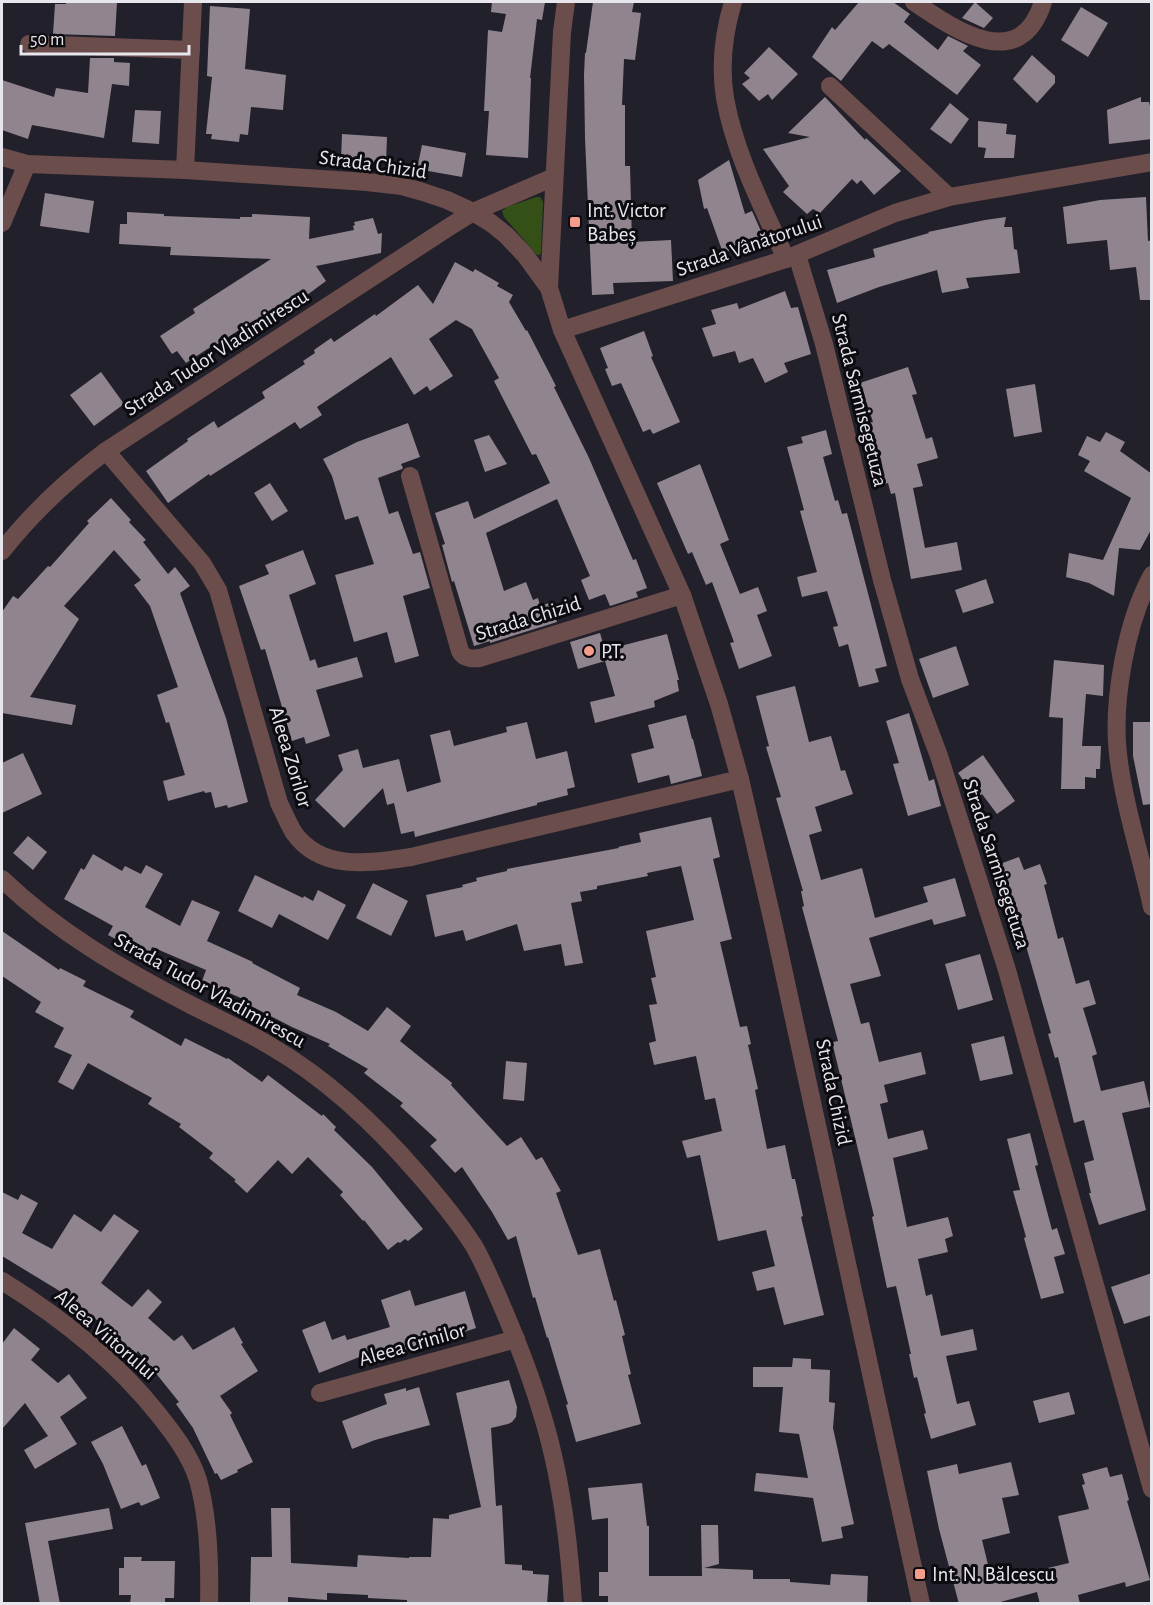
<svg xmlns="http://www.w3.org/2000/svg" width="1153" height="1605" viewBox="0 0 1153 1605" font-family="'Alegreya Sans',sans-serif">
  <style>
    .green { fill: #345017 }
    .building { fill: #90858f }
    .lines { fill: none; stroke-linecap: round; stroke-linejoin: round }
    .street { stroke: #6b4d4c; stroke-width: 18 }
    .poi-dot { fill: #f49d8b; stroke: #0c0b0f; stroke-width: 2 }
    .labels { text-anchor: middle; stroke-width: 6; stroke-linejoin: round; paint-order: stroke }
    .street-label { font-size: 21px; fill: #e8e6ed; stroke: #0c0b0f }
    .poi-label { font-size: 21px; fill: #e8e6ed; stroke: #0c0b0f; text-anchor: start }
  </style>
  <rect width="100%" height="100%" fill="#22202b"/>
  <polygon class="green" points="536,197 540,197 543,202 541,252 540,255 537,255 504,217 502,211 507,207"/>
  <g class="building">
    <polygon points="66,2 117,2 115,36 53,34 55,4 66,4"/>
    <polygon points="492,2 545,2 542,20 537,19 530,78 531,78 528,158 486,155 489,111 484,111 488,30 502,32 506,14 491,12"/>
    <polygon points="593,2 634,2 632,12 641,13 635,60 624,59 622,105 625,105 625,166 630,166 632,242 671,240 673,281 613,283 614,294 592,295 585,138 584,75 585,53 586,53"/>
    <polygon points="859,2 893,2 910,14 904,22 938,50 948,36 968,46 963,51 981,65 957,95 889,44 883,49 872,41 841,81 812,57 832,27 835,30"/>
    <polygon points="975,2 993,18 984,28 962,18"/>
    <polygon points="210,6 250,9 245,69 286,75 283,110 251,107 248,135 240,134 239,142 211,139 212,134 206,134 212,77 207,76"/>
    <polygon points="1081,7 1108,23 1088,57 1061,40"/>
    <polygon points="769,47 798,74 772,100 768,94 759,101 742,84 750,78 744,73"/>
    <polygon points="1032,55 1055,76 1055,83 1037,103 1013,79"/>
    <polygon points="90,58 114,58 114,62 130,63 129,86 112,84 104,138 32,125 28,139 2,130 2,80 54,97 56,88 88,93"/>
    <polygon points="825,97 865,140 866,138 901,171 874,195 861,180 857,184 852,179 820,213 813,209 807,214 783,192 789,186 763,149 810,137 788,133"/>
    <polygon points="1141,97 1141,102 1149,102 1152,114 1152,139 1109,144 1107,110"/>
    <polygon points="950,103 969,119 951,144 930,129"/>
    <polygon points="135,110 161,111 159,144 132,142"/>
    <polygon points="978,121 1007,124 1006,134 1016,135 1014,158 984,158 986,148 978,147"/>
    <polygon points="342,134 387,137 386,163 341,160"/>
    <polygon points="422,145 466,153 462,177 417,169"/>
    <polygon points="729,160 745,214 752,211 764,238 723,253 707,208 704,209 698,180"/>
    <polygon points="45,193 94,201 89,233 40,226"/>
    <polygon points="1146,197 1148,241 1152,240 1152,300 1140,300 1136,267 1110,270 1107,240 1067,244 1063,207 1100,200"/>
    <polygon points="127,212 164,214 164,216 240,219 240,217 252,217 252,214 310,217 309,239 354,230 353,226 355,225 354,222 373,218 378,234 382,233 381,253 316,266 326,281 303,298 302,296 293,302 290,298 253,322 253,321 216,345 215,344 186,363 177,351 172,354 160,336 195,313 193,309 271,259 170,255 171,247 119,244 120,224 127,224"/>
    <polygon points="1006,217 1004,227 1012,227 1014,249 1017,250 1020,273 966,278 969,288 942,293 937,270 879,287 837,303 827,270 875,257 873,249 929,233 928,232 985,220"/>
    <polygon points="455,262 473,272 475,269 499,283 497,286 513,295 509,302 526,331 527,330 556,386 554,387 589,458 633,560 636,559 647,588 636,592 638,597 610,606 605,594 589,600 581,580 590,576 557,499 486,533 504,591 526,582 533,600 538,598 540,606 549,603 557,622 490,643 490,641 474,646 454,581 452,582 442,545 445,544 435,513 468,501 474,519 550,483 536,454 532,455 494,381 499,378 472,329 456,320 429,339 453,376 430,391 427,386 414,395 391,357 317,407 322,415 300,429 295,422 210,476 209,474 168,503 146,471 188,441 187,439 214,421 218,428 265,398 262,392 305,364 303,361 315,353 314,350 331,338 334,342 375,314 376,316 418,285 433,304"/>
    <polygon points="785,291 791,308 798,307 811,354 784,363 788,372 765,383 753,358 739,363 735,351 713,357 702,328 716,324 711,310 737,303 739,309"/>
    <polygon points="644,331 653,356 651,357 680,422 653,434 650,429 643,432 621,383 612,386 605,369 608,368 600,348"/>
    <polygon points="908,367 917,394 912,395 926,439 932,437 938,458 917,464 923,486 913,488 925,548 957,542 962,570 911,579 895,493 891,494 888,483 885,484 879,464 882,463 869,423 873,422 860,383"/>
    <polygon points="101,372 124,404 94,426 70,395"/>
    <polygon points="1035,384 1042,432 1014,437 1006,389"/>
    <polygon points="408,423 420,457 401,464 403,468 402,469 378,478 389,514 398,511 413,554 420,552 430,588 403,596 419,656 395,663 387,632 354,642 335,575 374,564 358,516 345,520 332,476 323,459 357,442"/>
    <polygon points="826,430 832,454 823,457 835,501 838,500 842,514 847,513 887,666 875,669 879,682 859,687 848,644 839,647 833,627 838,626 827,591 802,597 797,577 817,572 800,511 804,510 787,447 803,443 801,437"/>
    <polygon points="1106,432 1125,442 1120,451 1152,474 1152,528 1140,550 1119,548 1114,596 1089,583 1066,577 1069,553 1103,560 1131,498 1084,471 1090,461 1078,455 1087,436 1100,442"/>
    <polygon points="489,435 507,464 485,472 474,440"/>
    <polygon points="700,464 729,540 720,544 740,594 758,587 767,611 757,615 772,656 739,669 730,643 734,642 712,582 706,585 692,552 688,554 657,483"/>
    <polygon points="270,483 288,511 272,521 254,493"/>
    <polygon points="111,498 131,520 129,522 146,540 143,542 168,574 175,567 190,586 180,593 226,718 248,802 228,808 227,805 215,808 211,792 205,793 204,791 168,801 163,781 185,775 169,722 166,723 157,695 178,687 150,606 134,585 141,580 114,550 64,606 79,619 30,697 76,705 72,725 2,713 2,612 13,596 18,599 48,566 50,567 89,523 87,521"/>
    <polygon points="303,550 316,584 289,595 310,661 315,659 318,668 357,657 363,677 316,690 330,736 306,744 304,737 292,741 265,649 261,650 239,586 269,574 265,565"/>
    <polygon points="986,579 994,603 963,613 955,590"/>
    <polygon points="600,633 605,650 667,634 679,680 677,680 679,691 654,701 655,707 595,723 590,702 615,696 605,661 578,669 570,642"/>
    <polygon points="956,646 969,685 933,698 919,659"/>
    <polygon points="1054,660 1104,665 1103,696 1086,694 1082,746 1101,746 1100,769 1096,769 1096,778 1085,777 1085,789 1061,789 1063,718 1049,717"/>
    <polygon points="795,686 809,742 831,736 841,771 845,770 853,794 815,807 822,831 809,835 821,880 862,868 875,918 928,902 923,887 955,878 966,916 934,925 932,919 869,938 881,976 850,984 861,1024 869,1022 879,1062 921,1052 926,1074 884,1085 888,1102 880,1104 888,1139 923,1130 928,1149 893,1158 907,1227 948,1217 953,1236 945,1239 948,1252 918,1259 926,1296 932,1294 941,1336 973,1329 977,1350 946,1356 957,1404 969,1401 976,1425 931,1439 924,1414 926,1413 917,1377 914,1378 909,1354 911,1354 896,1286 887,1288 872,1217 874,1216 833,1046 834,1046 833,1042 838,1041 802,907 804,906 801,891 803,891 776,798 781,797 766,747 769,746 756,696"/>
    <polygon points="909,713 929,781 934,779 941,806 908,816 893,764 899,763 886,721"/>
    <polygon points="686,715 692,739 693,739 702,776 671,784 669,775 638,783 631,754 654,748 648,725"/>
    <polygon points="527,722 536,759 567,751 575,787 567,789 568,795 537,803 537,805 415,837 414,831 401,834 394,803 387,805 383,788 344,828 315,800 343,770 338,755 358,749 363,768 399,759 407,792 441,782 430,735 450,730 454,746 507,732 506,727"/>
    <polygon points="1133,722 1152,722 1152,804 1143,805 1133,756"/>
    <polygon points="23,753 42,794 2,813 2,763"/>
    <polygon points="983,755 1015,801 997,814 982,794 976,798 958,773"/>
    <polygon points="711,817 720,857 713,859 732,939 720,942 740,1027 747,1026 751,1044 748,1045 758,1089 755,1090 767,1149 785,1145 792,1179 795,1179 803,1216 801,1217 824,1315 784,1325 774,1287 757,1291 752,1272 775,1266 766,1230 718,1241 700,1155 687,1158 682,1141 722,1131 715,1098 705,1100 696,1056 654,1065 649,1043 656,1041 649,1005 657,1004 651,978 656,977 646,931 694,920 681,866 647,873 648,876 597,886 597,889 580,892 582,901 571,903 583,963 565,966 561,944 524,951 517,924 466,941 463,930 435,937 426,895 463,887 462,885 477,881 476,878 507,871 507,869 619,848 618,847 641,842 639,833"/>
    <polygon points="28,836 47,852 33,870 13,853"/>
    <polygon points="93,854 122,871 125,866 141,874 146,865 163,874 145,907 180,926 192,900 220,912 207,941 253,962 252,963 300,988 297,995 336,1012 368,1031 387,1007 411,1026 400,1041 452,1083 451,1085 507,1146 521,1137 536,1160 542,1157 561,1191 556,1193 578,1255 600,1249 614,1301 616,1300 625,1335 622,1336 631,1374 628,1375 641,1424 576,1442 566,1405 568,1404 548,1337 547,1338 535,1297 533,1298 516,1236 508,1240 492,1212 462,1167 455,1173 430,1146 437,1140 400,1106 403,1103 364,1073 368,1069 328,1046 330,1044 292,1027 249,1005 250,1002 202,981 206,970 152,947 150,952 127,940 125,944 108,935 113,926 64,899 81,868 84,870"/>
    <polygon points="1019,857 1024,870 1040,864 1047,884 1044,885 1058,939 1063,937 1076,984 1089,980 1096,1004 1083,1008 1097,1054 1092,1056 1101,1091 1144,1081 1150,1107 1122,1113 1146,1210 1099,1225 1089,1193 1091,1193 1084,1163 1094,1160 1084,1120 1074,1123 1058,1057 1055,1058 1048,1034 1051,1033 1012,897 1005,900 992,867"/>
    <polygon points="255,875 303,898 304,896 313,901 318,890 346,905 328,940 279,914 272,928 238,911"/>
    <polygon points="373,883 408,901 391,936 356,918"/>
    <polygon points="2,931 59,970 60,968 86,981 83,986 134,1011 130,1017 181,1046 185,1038 227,1059 228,1058 262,1082 268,1075 322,1116 323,1114 336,1127 334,1130 372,1167 423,1229 408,1241 405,1239 400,1243 398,1242 388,1250 364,1220 363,1221 340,1195 343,1192 308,1157 292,1174 278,1160 247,1193 234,1181 236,1180 209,1158 213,1153 179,1127 181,1124 148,1104 152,1098 88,1063 73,1090 58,1082 72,1055 54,1047 64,1028 35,1012 41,1002 2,976"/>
    <polygon points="980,954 993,1000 958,1010 945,964"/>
    <polygon points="1004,1036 1013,1074 980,1081 971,1044"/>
    <polygon points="506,1061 527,1063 524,1101 503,1099"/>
    <polygon points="1030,1133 1038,1165 1035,1166 1052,1230 1057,1228 1065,1254 1054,1257 1064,1293 1041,1299 1024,1238 1026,1237 1013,1191 1020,1190 1007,1139"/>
    <polygon points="2,1192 18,1200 21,1194 38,1203 22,1233 52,1249 74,1214 101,1232 114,1214 139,1231 101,1283 132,1307 148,1289 162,1302 148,1318 174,1341 182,1335 193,1350 234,1327 243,1343 241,1344 258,1371 220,1396 232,1413 230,1415 253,1462 237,1470 238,1472 221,1480 217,1473 215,1474 193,1428 176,1404 179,1402 138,1351 135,1355 126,1348 125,1350 108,1335 111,1331 58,1290 2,1256"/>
    <polygon points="1152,1273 1152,1315 1124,1324 1111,1287"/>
    <polygon points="410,1290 415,1306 465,1291 476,1328 386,1358 386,1361 370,1366 367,1354 319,1373 302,1330 325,1321 332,1340 345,1335 347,1340 390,1327 381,1300"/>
    <polygon points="14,1328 40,1349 31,1360 58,1383 69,1374 87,1398 60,1417 77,1444 35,1469 24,1450 48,1436 25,1403 2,1429 2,1344"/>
    <polygon points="793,1358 811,1359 811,1369 830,1370 829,1402 835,1403 833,1428 854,1524 841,1527 843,1538 822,1542 813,1498 754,1491 756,1473 808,1478 799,1434 779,1432 783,1387 753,1387 753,1367 792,1367"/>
    <polygon points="509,1380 517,1407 516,1417 512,1422 508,1424 491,1428 496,1506 502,1505 505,1564 522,1565 522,1570 533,1571 533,1574 549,1575 547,1604 454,1604 407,1602 407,1600 368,1598 368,1595 327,1593 327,1600 288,1597 288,1604 250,1604 251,1557 272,1557 271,1508 290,1508 291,1563 357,1567 358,1555 409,1558 409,1557 431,1557 433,1518 449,1519 449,1515 481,1507 456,1393"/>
    <polygon points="419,1387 430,1425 375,1440 352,1449 342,1421 387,1404 384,1394 406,1388 406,1391"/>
    <polygon points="1069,1392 1075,1414 1039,1423 1033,1401"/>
    <polygon points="122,1426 142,1466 146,1464 160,1498 141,1506 139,1502 121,1509 103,1464 91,1442"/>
    <polygon points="1011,1462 1019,1495 1002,1498 1010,1533 982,1540 992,1581 1069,1563 1058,1516 1089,1509 1082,1485 1085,1484 1082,1474 1107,1467 1110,1477 1122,1474 1129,1500 1127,1501 1150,1580 1126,1587 1125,1582 1078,1595 1080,1604 1040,1604 1037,1592 993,1604 959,1604 939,1529 927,1471 957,1464 959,1474"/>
    <polygon points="642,1483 647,1526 649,1526 649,1576 702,1576 701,1525 718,1525 719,1564 704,1568 753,1570 753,1579 790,1579 790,1582 830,1585 831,1574 868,1576 867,1604 608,1604 608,1596 599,1596 599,1572 608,1572 608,1518 592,1520 588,1488"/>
    <polygon points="109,1508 113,1529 48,1541 60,1604 40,1604 25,1523"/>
    <polygon points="124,1557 142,1557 141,1561 175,1561 174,1598 165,1598 165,1604 130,1604 131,1595 119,1595 119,1568 124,1568"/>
  </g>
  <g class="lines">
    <g class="street">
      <path d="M733,2C724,32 720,67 725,98C735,155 763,207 786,259"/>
      <path d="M914,2C955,30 1020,75 1043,2"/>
      <polyline points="29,44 191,50"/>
      <polyline points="830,86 949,197"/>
      <polyline points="2,157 27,164 185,170 367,182 402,186 423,192 447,200 473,212 491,223 506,235 525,255 549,288 562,330 682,595 719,704 740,779 774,927 921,1604"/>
      <polyline points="185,170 193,2"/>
      <polyline points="2,223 27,164"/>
      <polyline points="797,255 824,344 882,580 910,679 939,756 1007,970 1152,1489"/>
      <polyline points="549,288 562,32 566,2"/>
      <polyline points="562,330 786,259 895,213 949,197 1152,162"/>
      <path d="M106,451L202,563L218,590L279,803C284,813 288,823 294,833C322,872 371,863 411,857L740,779"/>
      <path d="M410,476L460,651C464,659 472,659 480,658L682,595"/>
      <path d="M2,551C32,513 67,480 106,451L449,227L473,212L554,177"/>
      <path d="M1152,575C1126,622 1112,702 1118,754C1124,806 1141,856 1152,907"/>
      <path d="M2,879C57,932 122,969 189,1004C216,1018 246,1031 272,1047C329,1080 377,1126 420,1176C439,1198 458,1221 474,1246C486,1267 495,1290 505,1313C519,1346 532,1380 542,1414C561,1475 569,1540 573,1604"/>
      <path d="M2,1281C60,1317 115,1360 158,1414C174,1434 190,1455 198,1480C209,1519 210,1563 209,1604"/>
      <polyline points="320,1393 516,1339"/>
    </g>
  </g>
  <g class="poi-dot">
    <rect x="569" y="216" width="12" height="12" rx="3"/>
    <circle cx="589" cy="651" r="6"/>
    <rect x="914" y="1568" width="12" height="12" rx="3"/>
  </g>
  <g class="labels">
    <g class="street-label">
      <text transform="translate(373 164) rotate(8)" y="7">Strada Chizid</text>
      <text transform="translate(749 245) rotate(-19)" y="7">Strada Vânătorului</text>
      <text transform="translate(216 352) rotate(-33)" y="7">Strada Tudor Vladimirescu</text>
      <text transform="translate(860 400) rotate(76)" y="7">Strada Sarmisegetuza</text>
      <text transform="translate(528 618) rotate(-17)" y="7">Strada Chizid</text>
      <text transform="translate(291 757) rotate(73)" y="7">Aleea Zorilor</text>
      <text transform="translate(997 864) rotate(72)" y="7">Strada Sarmisegetuza</text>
      <text transform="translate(210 990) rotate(29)" y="7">Strada Tudor Vladimirescu</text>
      <text transform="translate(834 1092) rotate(78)" y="7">Strada Chizid</text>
      <text transform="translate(106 1334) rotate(41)" y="7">Aleea Viitorului</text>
      <text transform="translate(412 1344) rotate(-16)" y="7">Aleea Crinilor</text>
    </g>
    <g class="poi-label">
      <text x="587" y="217">Int. Victor<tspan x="587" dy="24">Babeș</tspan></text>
      <text x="601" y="658">P.T.</text>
      <text x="932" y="1581">Int. N. Bălcescu</text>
    </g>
  </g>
  <rect width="1153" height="1605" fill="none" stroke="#e8e6ed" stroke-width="6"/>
  <path d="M21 45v9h168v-9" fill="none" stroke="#e8e6ed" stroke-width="3"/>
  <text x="30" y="45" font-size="18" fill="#e8e6ed" stroke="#0c0b0f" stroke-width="4.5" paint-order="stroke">50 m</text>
</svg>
